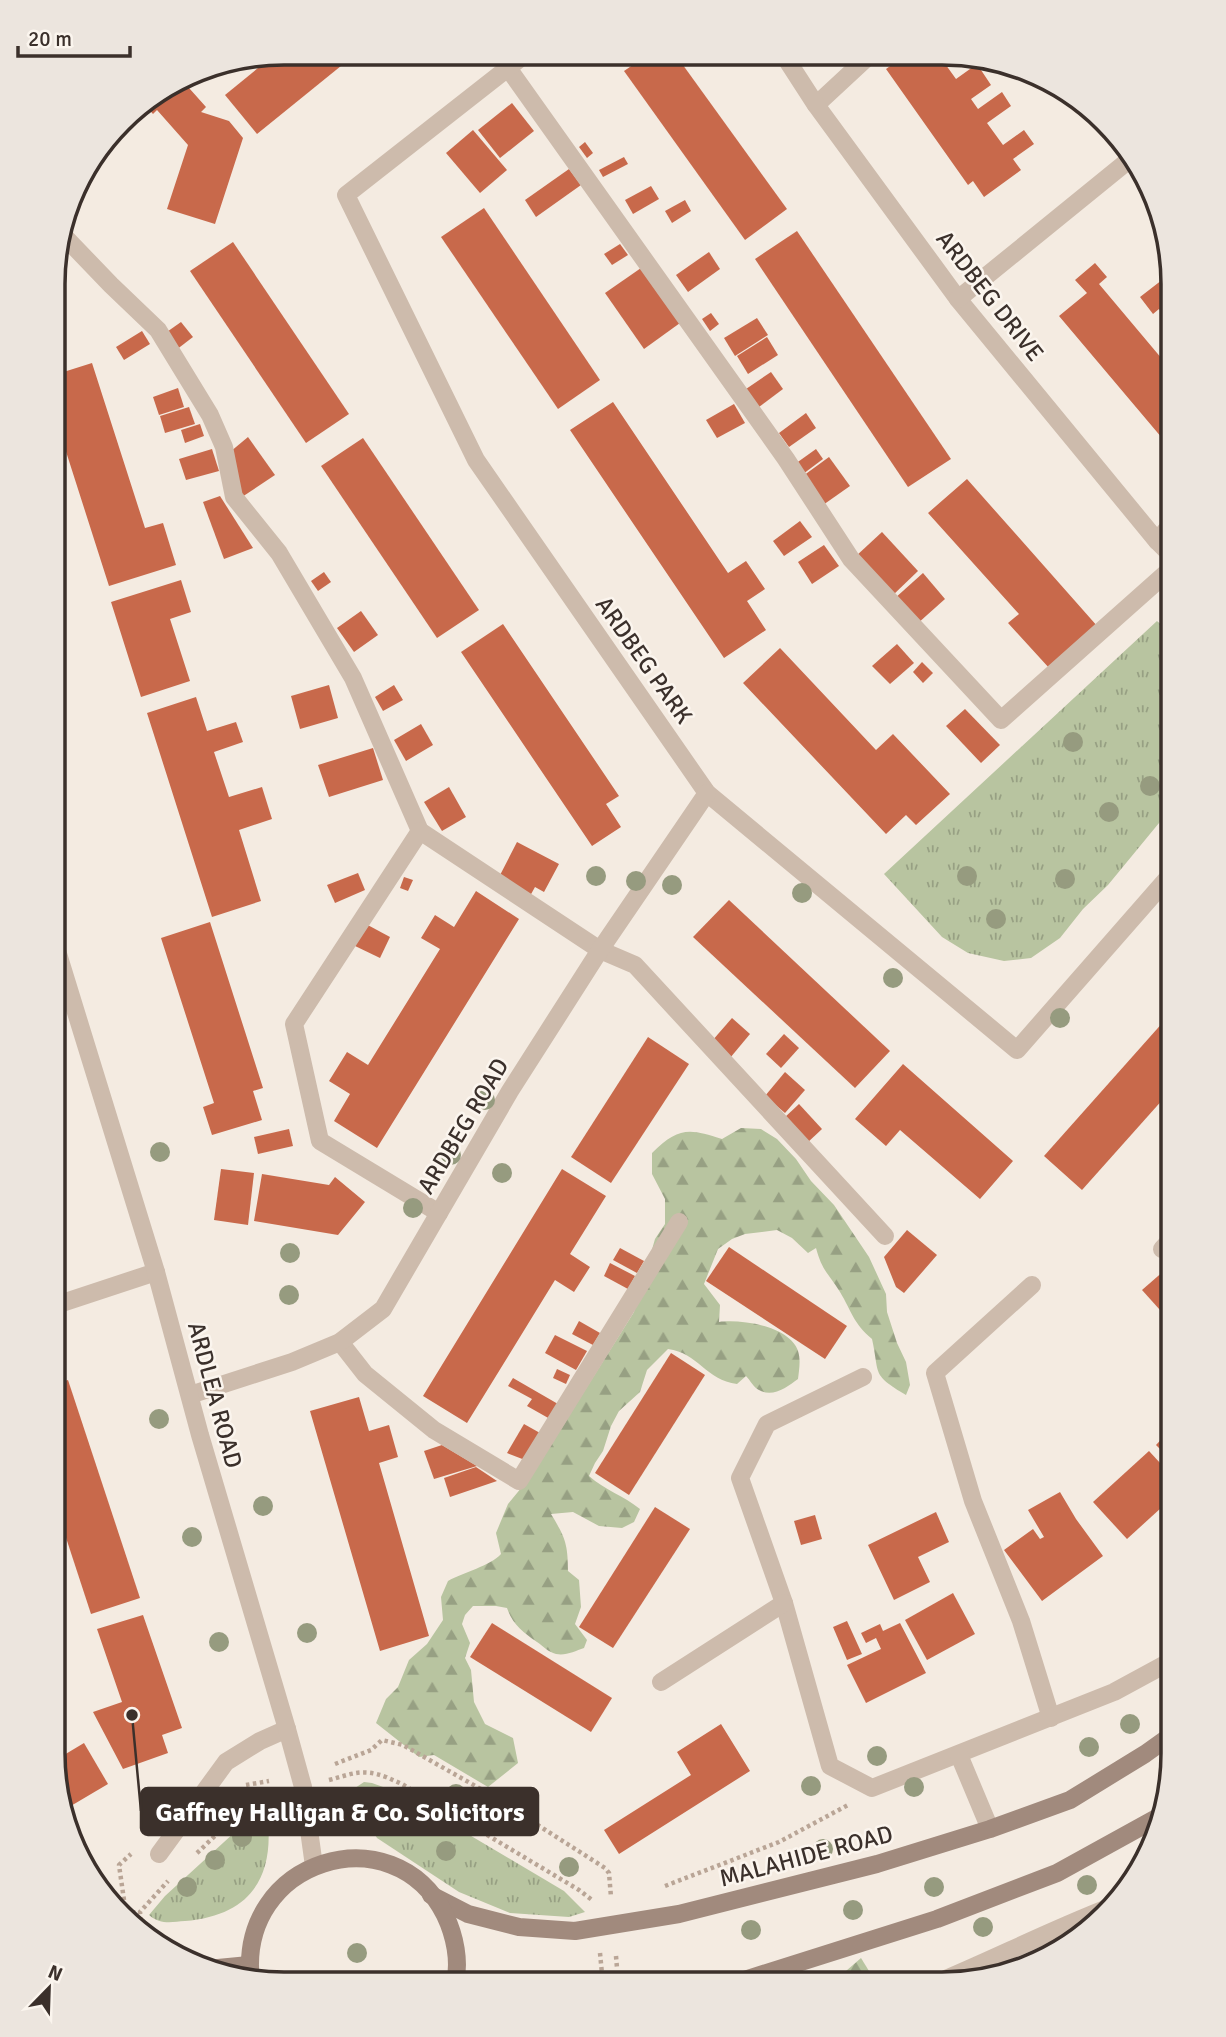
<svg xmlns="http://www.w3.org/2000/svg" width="1226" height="2037" viewBox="0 0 1226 2037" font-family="Signika,sans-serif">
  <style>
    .grass { fill: url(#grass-tufts) }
    .forest { fill: url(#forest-firs) }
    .building { fill: #c8694b }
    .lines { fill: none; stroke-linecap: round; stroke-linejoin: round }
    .path { stroke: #b9a596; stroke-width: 4.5; stroke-dasharray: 3.5 3.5; stroke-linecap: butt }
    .service { stroke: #cdbbac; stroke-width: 18 }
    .minor { stroke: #cdbbac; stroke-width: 18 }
    .tertiary { stroke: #cdbbac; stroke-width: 18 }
    .secondary { stroke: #a18a7d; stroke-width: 18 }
    .tree { fill: #969b7f }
    .labels { text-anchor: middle; stroke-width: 5; stroke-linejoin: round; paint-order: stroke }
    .street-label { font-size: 24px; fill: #3b302b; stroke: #fbf5ee }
    .rim { fill: none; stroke: #3b302b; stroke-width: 3.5 }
    .leader { fill: none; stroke: #3b302b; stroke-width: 2.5 }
    .callout-dot { fill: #3b302b; stroke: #fbf5ee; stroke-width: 2.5 }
    .callout { fill: #3b302b; stroke: #3b302b; stroke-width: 2.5 }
    .callout-label { font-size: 26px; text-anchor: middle; font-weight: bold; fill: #fff }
  </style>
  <defs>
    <pattern id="grass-tufts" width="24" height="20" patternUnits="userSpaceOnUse" patternTransform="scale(1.75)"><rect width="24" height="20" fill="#b8c4a0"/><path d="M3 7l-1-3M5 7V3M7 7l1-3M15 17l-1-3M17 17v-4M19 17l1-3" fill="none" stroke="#97a083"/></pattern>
    <pattern id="forest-firs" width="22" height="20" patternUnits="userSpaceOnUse" patternTransform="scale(1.75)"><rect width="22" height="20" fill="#b8c4a0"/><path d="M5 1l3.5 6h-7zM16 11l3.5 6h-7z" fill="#97a083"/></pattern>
  </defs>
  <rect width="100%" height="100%" fill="#f4ebe1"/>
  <g class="grass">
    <polygon points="1157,621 1173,636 1173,806 1108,885 1083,909 1060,938 1031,958 1004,961 968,953 942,937 884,874"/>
    <polygon points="364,1782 372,1783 397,1792 564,1891 585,1912 569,1917 510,1913 459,1892 377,1838 350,1796 355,1788"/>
    <path d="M266,1807C277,1872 255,1915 185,1921C172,1922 160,1925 149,1915L165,1896L247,1821Z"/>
  </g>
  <g class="forest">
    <path d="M741,1128L761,1129L777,1139L796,1159L811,1181L834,1205L869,1257L886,1294L887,1312L897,1343L906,1362L910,1385L906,1395C871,1374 880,1375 872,1339C853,1323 852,1312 840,1292C829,1274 822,1271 816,1248L808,1253L792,1238L777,1230L745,1234L732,1239L718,1249L704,1284L720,1305L719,1322C741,1319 790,1326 798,1351C801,1360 799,1370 798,1379C787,1387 773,1398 759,1390C754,1388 750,1380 746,1376L737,1384C706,1380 698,1353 668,1349L647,1370L640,1392L619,1411L611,1426L603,1451L595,1463L589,1476C605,1490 624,1496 640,1509L634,1522L622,1528L599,1526L573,1512L551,1514C565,1537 568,1544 568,1571L579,1580L581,1607L575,1624L587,1640L584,1648C575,1651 566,1656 556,1654C548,1652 543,1646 537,1642C523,1632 513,1625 507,1608L496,1606H473L465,1615L462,1624L470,1643L465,1658L471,1670L474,1702L485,1724L513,1738L518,1763L488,1787L434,1755L419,1757L376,1723L386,1699L398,1687L409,1660L427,1644L443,1620L441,1597L448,1581C464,1572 490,1566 501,1554L496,1533L508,1504L531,1476L634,1312L655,1239L665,1224V1199L652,1174V1153C678,1127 689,1128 722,1139Z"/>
    <polygon points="861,1958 877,1984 831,1984"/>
  </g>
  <g class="building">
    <polygon points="284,52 357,53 257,134 225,95 274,55"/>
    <polygon points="613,53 635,54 620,63"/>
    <polygon points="649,54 675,54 787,209 745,240 624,71"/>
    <polygon points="907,54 938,54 956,79 977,64 991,85 971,99 978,109 1002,92 1011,106 987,123 1003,145 1024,130 1034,144 1013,159 1021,170 984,197 973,181 968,185 886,69"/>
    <polygon points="181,79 206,107 201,112 229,121 243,138 215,224 167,209 188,145 157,110 153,114 143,103"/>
    <polygon points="512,103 534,131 500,158 478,130"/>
    <polygon points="473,130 507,170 480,193 446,153"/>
    <polygon points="585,142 593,153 587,158 579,147"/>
    <polygon points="624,157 628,164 603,177 599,170"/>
    <polygon points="569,169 581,185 536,217 525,200"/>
    <polygon points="651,186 659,199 633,214 625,200"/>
    <polygon points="685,200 691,211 672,223 665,211"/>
    <polygon points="484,208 600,380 558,409 441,237"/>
    <polygon points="797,231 951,459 908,487 755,259"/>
    <polygon points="233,242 349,414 306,443 190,271"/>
    <polygon points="620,244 628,255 612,265 604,254"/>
    <polygon points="709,252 720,269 688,292 676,275"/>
    <polygon points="1095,263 1107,277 1099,284 1173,372 1173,451 1059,316 1087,293 1075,280"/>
    <polygon points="641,268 680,323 644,349 605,293"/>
    <polygon points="1171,273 1173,284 1173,312 1166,318 1159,309 1153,314 1140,297"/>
    <polygon points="711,313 719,324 710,331 702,319"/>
    <polygon points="757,318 768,335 735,356 724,338"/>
    <polygon points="181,322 193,337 176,350 164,334"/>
    <polygon points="142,331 150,344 124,360 116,347"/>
    <polygon points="767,337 778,355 748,374 737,356"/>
    <polygon points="92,363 145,528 163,523 176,565 109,586 54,414 54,375"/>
    <polygon points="771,372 783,389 759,407 746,389"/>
    <polygon points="178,388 184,407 159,415 153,397"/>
    <polygon points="613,402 728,573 746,561 765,589 747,601 766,630 724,658 570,430"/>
    <polygon points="734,404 745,423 717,438 706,420"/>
    <polygon points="189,407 195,424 165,433 160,416"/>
    <polygon points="806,413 816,428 789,447 779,433"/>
    <polygon points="200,424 204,436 185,443 181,430"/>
    <polygon points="248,437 275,475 242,497 230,452"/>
    <polygon points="363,438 479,610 437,638 321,466"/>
    <polygon points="212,449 219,471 186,480 179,459"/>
    <polygon points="816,449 823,459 803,474 795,464"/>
    <polygon points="829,457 850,486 823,505 803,476"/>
    <polygon points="967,479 1098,627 1050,669 1008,623 1019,614 928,513"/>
    <polygon points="220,496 253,548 224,559 203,502"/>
    <polygon points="800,521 812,537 784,556 773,541"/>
    <polygon points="882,532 918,571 892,596 855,557"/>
    <polygon points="824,545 839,566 812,584 798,562"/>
    <polygon points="324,572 331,582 318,591 311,581"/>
    <polygon points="923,573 945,599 917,624 894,599"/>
    <polygon points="181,580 191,612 170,619 190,681 141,697 111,602"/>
    <polygon points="361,611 378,635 354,652 337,628"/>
    <polygon points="503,624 619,796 606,804 621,827 592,846 461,652"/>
    <polygon points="897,644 914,663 890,684 872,666"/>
    <polygon points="780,648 876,750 893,734 950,794 916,825 906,815 886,834 743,683"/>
    <polygon points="922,662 933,673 923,683 913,672"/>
    <polygon points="329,685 338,718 300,729 291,696"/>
    <polygon points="394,685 403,700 383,711 375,697"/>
    <polygon points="196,697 207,731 236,722 243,742 214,752 229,797 262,787 272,819 239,830 261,901 212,917 147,713"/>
    <polygon points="965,709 1000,745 981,763 946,726"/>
    <polygon points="421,724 433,745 406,761 394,740"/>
    <polygon points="373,748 383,780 329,797 318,765"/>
    <polygon points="449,787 466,817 442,831 424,802"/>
    <polygon points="517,842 559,864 544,892 535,887 530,896 498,879"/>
    <polygon points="358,873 365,890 335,903 327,885"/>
    <polygon points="404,877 413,880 408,891 400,888"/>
    <polygon points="476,891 519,919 377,1148 334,1121 350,1094 329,1081 347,1052 368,1065 440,949 421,938 435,915 454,927"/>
    <polygon points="729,900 890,1051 855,1088 693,937"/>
    <polygon points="210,922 263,1088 253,1091 262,1120 212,1135 203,1107 214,1103 161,938"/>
    <polygon points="364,923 390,937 380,958 353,945"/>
    <polygon points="1173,1011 1173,1088 1082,1190 1044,1156"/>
    <polygon points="732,1018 750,1034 730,1058 712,1041"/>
    <polygon points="784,1034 799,1048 781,1068 766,1054"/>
    <polygon points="648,1037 689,1064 611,1183 571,1157"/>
    <polygon points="903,1064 1013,1161 980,1199 900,1130 886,1146 855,1119"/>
    <polygon points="785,1072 805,1090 785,1113 765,1096"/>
    <polygon points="799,1104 822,1129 806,1144 783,1119"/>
    <polygon points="289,1129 293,1146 258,1154 254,1137"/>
    <polygon points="221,1169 254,1173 248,1225 214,1220"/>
    <polygon points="562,1169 606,1196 570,1254 590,1267 574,1292 555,1280 467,1423 423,1396"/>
    <polygon points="262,1174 329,1185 335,1177 365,1202 338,1235 254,1221"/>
    <polygon points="907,1230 937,1255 904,1293 896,1287 884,1257"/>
    <polygon points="729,1247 847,1326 825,1359 706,1281"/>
    <polygon points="620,1248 644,1261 637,1273 613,1260"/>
    <polygon points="610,1263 635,1276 628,1289 604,1276"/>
    <polygon points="1173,1263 1173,1299 1160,1310 1142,1290"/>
    <polygon points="579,1321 600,1333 593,1345 572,1334"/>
    <polygon points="555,1335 587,1351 576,1370 545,1353"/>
    <polygon points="671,1353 705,1375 629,1495 595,1473"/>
    <polygon points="557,1369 570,1375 566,1384 553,1378"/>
    <polygon points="513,1378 558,1404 550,1419 527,1406 532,1399 508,1386"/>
    <polygon points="68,1380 140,1598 91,1614 53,1498 53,1385"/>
    <polygon points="359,1397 369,1431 389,1425 398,1457 379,1463 429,1636 380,1651 310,1411"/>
    <polygon points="524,1424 540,1433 525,1460 507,1453"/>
    <polygon points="1173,1427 1173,1462 1156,1445"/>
    <polygon points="442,1445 477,1466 434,1479 424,1451"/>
    <polygon points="1149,1451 1173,1477 1173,1497 1127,1539 1093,1502"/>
    <polygon points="476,1467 497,1481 450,1497 444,1478"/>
    <polygon points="1060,1492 1076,1519 1103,1556 1042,1601 1004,1550 1033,1529 1040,1539 1044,1537 1028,1510"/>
    <polygon points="655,1507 690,1529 613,1648 579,1627"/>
    <polygon points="936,1512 949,1542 918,1557 930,1582 894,1600 868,1545"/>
    <polygon points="815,1515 822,1539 801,1545 794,1521"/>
    <polygon points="953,1593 975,1634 927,1660 905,1620"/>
    <polygon points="53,1606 62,1633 53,1636"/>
    <polygon points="143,1615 182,1728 162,1735 168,1753 123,1769 93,1712 122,1702 97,1629"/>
    <polygon points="847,1621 862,1654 847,1660 833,1627"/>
    <polygon points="492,1623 612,1698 591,1732 470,1657"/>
    <polygon points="900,1623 926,1673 866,1703 847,1665 881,1649 876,1638 866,1643 861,1633 880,1624 883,1631"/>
    <polygon points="721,1724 750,1771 619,1854 604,1830 691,1775 677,1752"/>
    <polygon points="84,1743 108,1784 64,1810 54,1761"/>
  </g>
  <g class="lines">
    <g class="path">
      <polyline points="335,1764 371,1750 382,1740 403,1745 486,1792 605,1868 609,1873 611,1897"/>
      <path d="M329,1780C352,1774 362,1768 386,1777L402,1784L579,1890L592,1900"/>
      <polyline points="246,1785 269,1781"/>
      <path d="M197,1853C221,1831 244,1803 276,1794"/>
      <polyline points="665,1886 779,1842 848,1805"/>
      <polyline points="125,1913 140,1912"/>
      <polyline points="126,1914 119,1865 131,1854"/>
      <polyline points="142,1935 140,1912 168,1881"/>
      <polyline points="600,1953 603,1984"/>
      <polyline points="616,1956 617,1968"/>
    </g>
    <g class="service">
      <polyline points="508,68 786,459 851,559 1001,720 1173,567"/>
      <polyline points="816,105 871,54"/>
      <polyline points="61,233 111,285 158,330 210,415 224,447 234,497 279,553 353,678 420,831 600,950 635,965 885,1236"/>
      <polyline points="1157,541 1173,522"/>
      <polyline points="420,831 294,1024 320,1141 439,1213"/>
      <polyline points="1162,1249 1173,1237"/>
      <polyline points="1032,1285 935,1373 973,1501 1021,1621 1051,1718"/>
      <polyline points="340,1342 365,1374 434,1430 519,1481 679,1222"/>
    </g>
    <g class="minor">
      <polyline points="527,53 346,195 476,460 707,793 1017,1050 1173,872"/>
      <polyline points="783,54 816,105 958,299 1157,541 1173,557"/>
      <polyline points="958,299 1129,160"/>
      <polyline points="53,1306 156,1272"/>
      <polyline points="863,1377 767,1424 740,1478 784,1603 830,1766 872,1788 1114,1692 1173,1660"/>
      <polyline points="190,1395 292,1362 340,1342 383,1309 510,1091 600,950 707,793"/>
      <polyline points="661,1682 784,1603"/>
      <polyline points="959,1755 990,1829"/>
      <polyline points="159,1854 226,1762 260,1741 287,1729"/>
      <path d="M934,1984C992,1960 1049,1931 1108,1908"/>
    </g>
    <polyline class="tertiary" points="54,941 156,1272 200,1435 287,1729 303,1787 314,1866"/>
    <g class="secondary">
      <polyline points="431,1895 468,1914 519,1927 575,1931 679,1914 877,1864 990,1829 1070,1800 1145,1754 1173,1734"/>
      <polyline points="218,1968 249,1965"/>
      <path d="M251,1981C236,1859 394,1812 445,1915C455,1936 460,1961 455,1983"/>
      <polyline points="724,1984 738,1982 937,1919 1057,1873 1164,1814"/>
    </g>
  </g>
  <g class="tree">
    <circle cx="1073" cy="742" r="10"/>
    <circle cx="1150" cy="786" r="10"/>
    <circle cx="1109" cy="812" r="10"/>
    <circle cx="596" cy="876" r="10"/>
    <circle cx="967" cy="876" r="10"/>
    <circle cx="1065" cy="879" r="10"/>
    <circle cx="636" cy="881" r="10"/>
    <circle cx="672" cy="885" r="10"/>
    <circle cx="802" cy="893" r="10"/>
    <circle cx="996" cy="919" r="10"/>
    <circle cx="893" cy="978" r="10"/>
    <circle cx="1060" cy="1018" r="10"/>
    <circle cx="485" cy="1100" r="10"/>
    <circle cx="160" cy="1152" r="10"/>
    <circle cx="451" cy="1155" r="10"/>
    <circle cx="502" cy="1173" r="10"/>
    <circle cx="413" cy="1208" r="10"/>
    <circle cx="290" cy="1253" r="10"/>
    <circle cx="289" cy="1295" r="10"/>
    <circle cx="159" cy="1419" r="10"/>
    <circle cx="263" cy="1506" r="10"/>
    <circle cx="192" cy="1537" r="10"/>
    <circle cx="307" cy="1633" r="10"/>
    <circle cx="219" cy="1642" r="10"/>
    <circle cx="1130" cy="1724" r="10"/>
    <circle cx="1089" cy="1747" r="10"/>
    <circle cx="877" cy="1756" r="10"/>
    <circle cx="811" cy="1786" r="10"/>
    <circle cx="914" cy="1787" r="10"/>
    <circle cx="456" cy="1794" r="10"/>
    <circle cx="242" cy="1837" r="10"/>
    <circle cx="823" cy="1849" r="10"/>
    <circle cx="446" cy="1851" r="10"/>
    <circle cx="215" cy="1860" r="10"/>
    <circle cx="569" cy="1867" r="10"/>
    <circle cx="1087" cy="1885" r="10"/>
    <circle cx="187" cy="1887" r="10"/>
    <circle cx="934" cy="1887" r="10"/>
    <circle cx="853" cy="1910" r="10"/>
    <circle cx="983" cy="1927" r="10"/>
    <circle cx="751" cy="1930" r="10"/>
    <circle cx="357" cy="1953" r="10"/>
  </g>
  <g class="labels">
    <g class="street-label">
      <text transform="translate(990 296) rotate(52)" y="8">ARDBEG DRIVE</text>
      <text transform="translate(644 660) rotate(55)" y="8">ARDBEG PARK</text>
      <text transform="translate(463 1126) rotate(-59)" y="8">ARDBEG ROAD</text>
      <text transform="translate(215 1395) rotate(75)" y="8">ARDLEA ROAD</text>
      <text transform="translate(806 1856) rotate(-15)" y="8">MALAHIDE ROAD</text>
    </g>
  </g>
  <path d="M0 0H1226V2037H0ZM284 65H942A219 219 0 0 1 1161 284V1753A219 219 0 0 1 942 1972H284A219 219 0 0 1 65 1753V284A219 219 0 0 1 284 65Z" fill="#ece5de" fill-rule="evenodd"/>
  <path class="rim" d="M284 65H942A219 219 0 0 1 1161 284V1753A219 219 0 0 1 942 1972H284A219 219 0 0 1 65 1753V284A219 219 0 0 1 284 65Z"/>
  <path class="leader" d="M132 1715L141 1811"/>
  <circle class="callout-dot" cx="132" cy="1715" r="7"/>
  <rect class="callout" x="141" y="1788" width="397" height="47" rx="7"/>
  <g class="callout-label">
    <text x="340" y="1821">Gaffney Halligan &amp; Co. Solicitors</text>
  </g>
  <g transform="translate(49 1988) rotate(23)" stroke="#fbf5ee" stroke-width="5" paint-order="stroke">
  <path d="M0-5L12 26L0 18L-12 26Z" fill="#3b302b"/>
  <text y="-10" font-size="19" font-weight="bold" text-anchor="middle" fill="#3b302b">N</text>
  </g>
  <path d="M18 46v10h112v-10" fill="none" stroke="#3b302b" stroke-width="3.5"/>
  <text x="28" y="46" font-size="21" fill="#3b302b" stroke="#fbf5ee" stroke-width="5" paint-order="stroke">20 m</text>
</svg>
